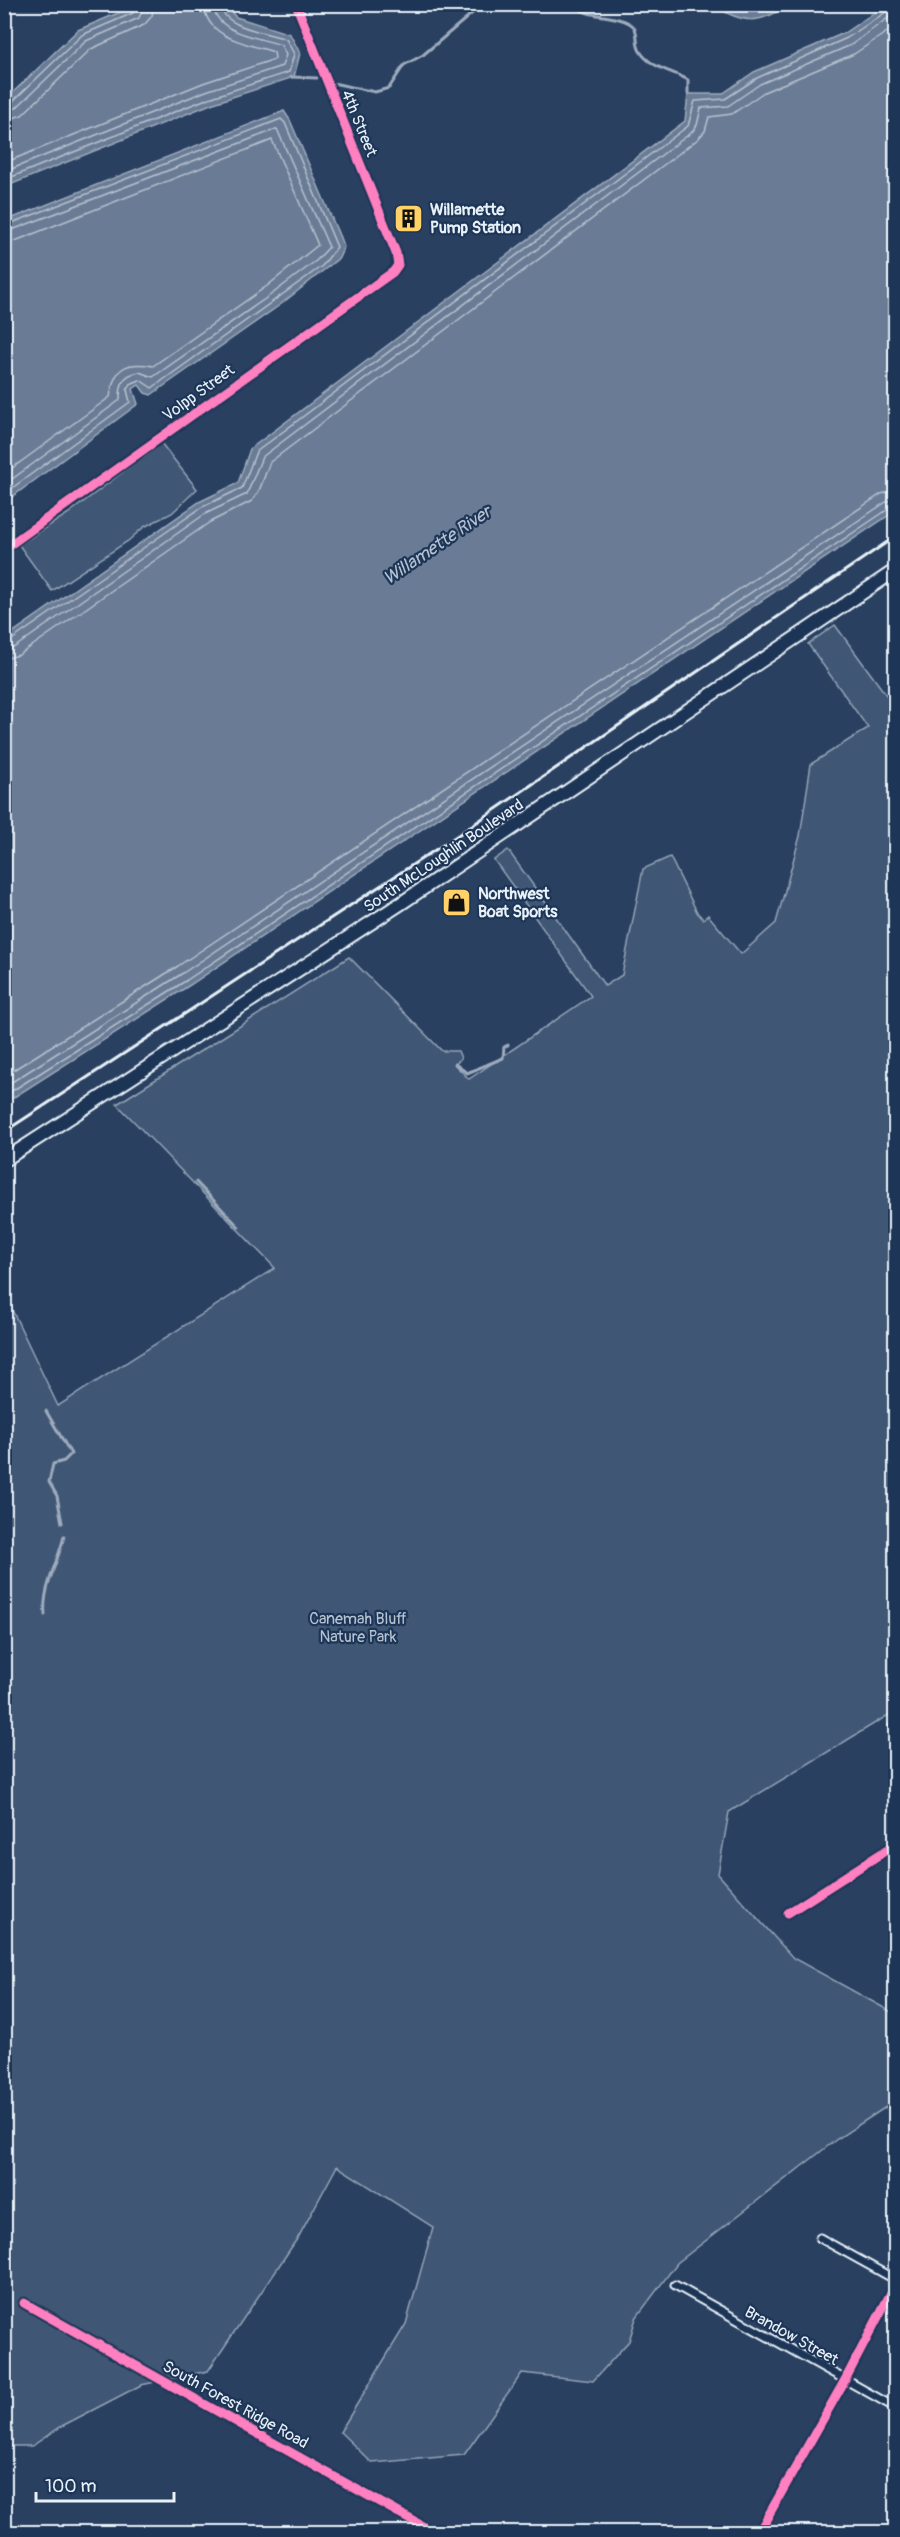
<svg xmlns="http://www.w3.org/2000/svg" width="900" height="2537" viewBox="0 0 900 2537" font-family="Pangolin,sans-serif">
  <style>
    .green { fill: #415774; stroke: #94a4b6; stroke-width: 1.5 }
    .water { fill: #6b7c95; stroke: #9dabbd; stroke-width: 1.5 }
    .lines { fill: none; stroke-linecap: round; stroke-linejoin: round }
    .shore { stroke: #b6c2d0; stroke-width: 1.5 }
    .stream { stroke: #9dabbd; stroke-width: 3 }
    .minor-casing { stroke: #e8f1f8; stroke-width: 11 }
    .trunk-casing { stroke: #e8f1f8; stroke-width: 16 }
    .minor { stroke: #1d3557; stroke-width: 7 }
    .trunk { stroke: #1d3557; stroke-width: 12 }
    .rail { stroke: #e8f1f8; stroke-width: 3 }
    .cycleway-casing { stroke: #1d3557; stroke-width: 13 }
    .cycleway { stroke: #ff80c0; stroke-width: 9 }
    .labels { text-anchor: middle; stroke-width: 4.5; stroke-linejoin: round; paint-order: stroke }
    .street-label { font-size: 16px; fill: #e8f1f8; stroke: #1d3557 }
    .poi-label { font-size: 16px; font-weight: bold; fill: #e8f1f8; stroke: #1d3557; text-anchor: start }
    .park-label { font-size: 16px; fill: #b6c3d0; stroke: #1d3557 }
    .water-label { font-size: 18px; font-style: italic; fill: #b6c2d0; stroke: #1d3557 }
  </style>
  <rect width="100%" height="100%" fill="#294061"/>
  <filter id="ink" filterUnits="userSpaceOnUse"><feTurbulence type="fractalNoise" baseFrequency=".0167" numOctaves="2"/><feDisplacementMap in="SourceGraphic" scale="12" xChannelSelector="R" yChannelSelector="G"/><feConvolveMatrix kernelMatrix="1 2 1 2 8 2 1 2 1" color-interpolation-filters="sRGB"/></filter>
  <g filter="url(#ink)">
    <g class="green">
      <polygon points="161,443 197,489 172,513 144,527 128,541 52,591 19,545 69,513"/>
      <polygon points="835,625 895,707 895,1711 729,1812 718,1874 793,1958 895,2014 895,2101 837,2139 677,2263 636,2318 629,2341 593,2381 522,2373 464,2455 372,2463 340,2432 406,2324 433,2227 337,2166 299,2236 208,2371 141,2385 62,2426 32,2446 5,2446 4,1293 58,1406 275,1268 117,1104 349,957 442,1051 458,1051 461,1058 455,1065 469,1079 591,996 494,860 508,850 605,986 622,975 643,869 670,857 697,912 703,919 708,915 741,954 776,923 800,836 811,764 868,728 808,644"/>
    </g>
    <g class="water">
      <polygon points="887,4 896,5 895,511 190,985 5,1103 5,638 199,502 238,483 250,449 685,121 688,94 722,94 754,72 844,33"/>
      <polygon points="137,5 224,5 236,17 290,34 300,53 294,77 211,104 5,187 5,100 78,30"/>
      <path d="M713,5H789C758,25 743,24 713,5Z"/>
      <polygon points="284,111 290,120 344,247 339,258 280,305 151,395 145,393 139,385 133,389 138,404 5,502 5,221"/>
    </g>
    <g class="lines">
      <g class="shore">
        <polyline points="4,104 11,103 82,35 133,13 137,4"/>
        <polyline points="4,112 16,108 86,41 139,18 145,4"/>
        <polyline points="4,121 22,115 91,49 144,25 152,16 154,4"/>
        <path d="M4,163L203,83L275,59L274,52C248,44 205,38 204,4"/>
        <path d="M4,172L206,91L282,66L286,55L281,45C259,37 215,34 213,4"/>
        <path d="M4,180L209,98L289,72L294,54L286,39C268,32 223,29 220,4"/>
        <polyline points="4,226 281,119 285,123 337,247 322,266 152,388 140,380 130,384 127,390 130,402 4,494"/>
        <path d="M4,233L277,129L329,247L317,260L272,294L153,377L139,372C121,375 120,386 120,400L4,485"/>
        <path d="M4,242L15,241L272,140L318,245L267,286L153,366C125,361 114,368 110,397L4,474"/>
        <polyline points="4,642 10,641 202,507 242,488 256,452 688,126 695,101 725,99 757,78 847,38 886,12 889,4"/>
        <polyline points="4,650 15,647 205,514 247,494 262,457 692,132 697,125 701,108 728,106 760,84 851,45 896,12"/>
        <polyline points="4,659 19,655 210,522 252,501 259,491 270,462 698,139 705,131 709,117 732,114 764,92 854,54 896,26"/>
        <polyline points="4,1076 178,966 881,494 896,490"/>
        <polyline points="4,1087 183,973 886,502 896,499"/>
        <polyline points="4,1096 187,980 890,508 896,507"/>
      </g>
      <g class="stream">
        <path d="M572,4C587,19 612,13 629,23C641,29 634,42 640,51C650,68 673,71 688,80V94"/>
        <polyline points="291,77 317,78"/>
        <polyline points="333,83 375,92 389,88 404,65 423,55 483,4"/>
        <polyline points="455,1064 467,1073 503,1058 504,1047 508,1045"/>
        <polyline points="196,1182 239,1227"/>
        <polyline points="46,1411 71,1454 64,1461 53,1464 49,1482 57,1496 62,1523"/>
        <path d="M45,1615C42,1588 58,1563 64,1536"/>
      </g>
      <defs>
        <g id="minor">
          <polyline points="4,549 393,272 398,265 396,253 296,4"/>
          <polyline points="893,1727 896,1730"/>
          <polyline points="788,1913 896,1844"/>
          <polyline points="820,2238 896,2280"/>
          <polyline points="675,2285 896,2408"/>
          <polyline points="24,2303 433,2532"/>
          <polyline points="759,2532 845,2380 896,2283"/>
        </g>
        <polyline id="trunk" points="4,1160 400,904 896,570"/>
      </defs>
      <use href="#minor" class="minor-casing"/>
      <use href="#trunk" class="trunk-casing"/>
      <use href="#minor" class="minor"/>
      <use href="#trunk" class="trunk"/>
      <polyline class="rail" points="4,1132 458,835 896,536"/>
      <defs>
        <g id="cycleway">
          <polyline points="4,549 393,272 398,265 396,253 296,4"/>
          <polyline points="788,1913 896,1844"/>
          <polyline points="24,2303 433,2532"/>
          <polyline points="759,2532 845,2380 896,2283"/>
        </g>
      </defs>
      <use href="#cycleway" class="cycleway-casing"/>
      <use href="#cycleway" class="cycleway"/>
    </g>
  </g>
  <defs>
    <symbol id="building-square" viewBox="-11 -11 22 22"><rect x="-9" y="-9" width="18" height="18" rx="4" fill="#ffd166" stroke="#1d3557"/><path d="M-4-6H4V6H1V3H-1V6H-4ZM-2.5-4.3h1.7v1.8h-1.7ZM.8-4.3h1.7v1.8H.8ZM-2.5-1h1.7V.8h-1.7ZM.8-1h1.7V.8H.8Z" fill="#111"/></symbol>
    <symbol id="shop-square" viewBox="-11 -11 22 22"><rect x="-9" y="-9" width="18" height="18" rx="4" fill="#ffd166" stroke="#1d3557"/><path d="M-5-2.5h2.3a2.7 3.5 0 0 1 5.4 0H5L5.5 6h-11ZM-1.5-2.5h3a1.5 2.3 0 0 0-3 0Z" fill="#111"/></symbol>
  </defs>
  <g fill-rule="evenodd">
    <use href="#building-square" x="392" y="202" width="33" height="33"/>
    <use href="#shop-square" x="440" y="886" width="33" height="33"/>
  </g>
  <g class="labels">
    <g class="street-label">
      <text transform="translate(360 123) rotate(68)" y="6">4th Street</text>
      <text transform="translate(198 392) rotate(-36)" y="6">Volpp Street</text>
      <text transform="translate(443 855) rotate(-34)" y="6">South McLoughlin Boulevard</text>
      <text transform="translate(792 2335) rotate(29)" y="6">Brandow Street</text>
      <text transform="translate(236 2404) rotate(29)" y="6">South Forest Ridge Road</text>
    </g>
    <g class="poi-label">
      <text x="430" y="215">Willamette<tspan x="430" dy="18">Pump Station</tspan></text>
      <text x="478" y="899">Northwest<tspan x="478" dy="18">Boat Sports</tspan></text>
    </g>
    <g class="park-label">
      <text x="358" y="1624">Canemah Bluff<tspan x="358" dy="18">Nature Park</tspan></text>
    </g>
    <g class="water-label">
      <text transform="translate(437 545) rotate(-34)" y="6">Willamette River</text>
    </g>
  </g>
  <rect width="900" height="2537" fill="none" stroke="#1d3557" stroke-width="24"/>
  <rect x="12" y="12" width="876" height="2513" fill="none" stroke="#e8f1f8" stroke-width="2" filter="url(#ink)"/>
  <path d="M36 2492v9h138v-9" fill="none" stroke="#e8f1f8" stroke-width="3"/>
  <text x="45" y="2492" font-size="18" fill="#e8f1f8" stroke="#1d3557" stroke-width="4.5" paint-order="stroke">100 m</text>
</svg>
